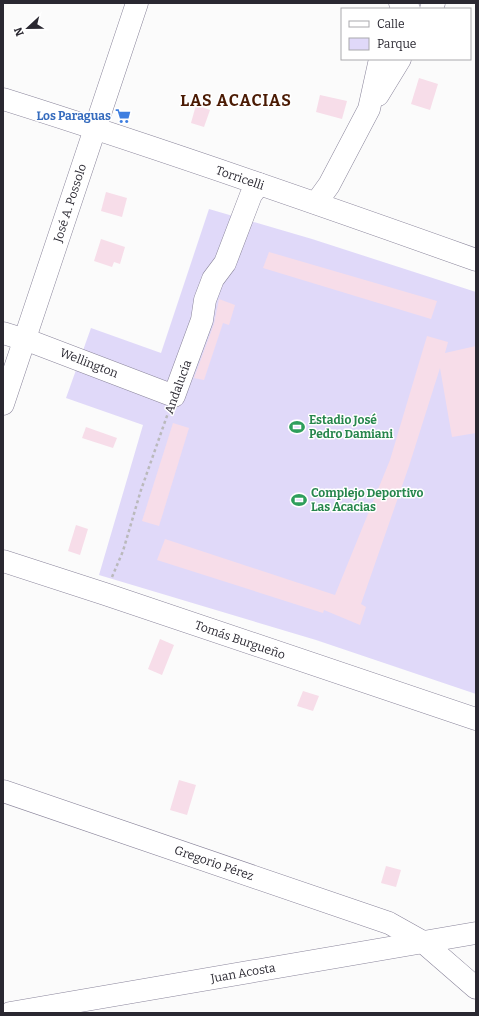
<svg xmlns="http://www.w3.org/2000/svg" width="479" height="1016" viewBox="0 0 479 1016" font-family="Bitter,serif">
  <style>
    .green { fill: #e0d9f9 }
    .building { fill: #f7dde9 }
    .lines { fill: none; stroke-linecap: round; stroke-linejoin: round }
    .minor-casing { stroke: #8a859b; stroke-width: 23 }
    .path { stroke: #bab9bc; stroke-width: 2.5; stroke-dasharray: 3 3; stroke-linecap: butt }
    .minor { stroke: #fff; stroke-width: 22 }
    .labels { text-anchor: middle; stroke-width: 3; stroke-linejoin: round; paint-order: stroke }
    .shop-label { font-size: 12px; font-weight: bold; fill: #366cbe; stroke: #fff; text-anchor: end }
    .street-label { font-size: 12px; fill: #2a2831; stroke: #fff }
    .leisure-label { font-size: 12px; font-weight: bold; fill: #27864d; stroke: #fff; text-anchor: start }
    .district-label { font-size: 16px; font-weight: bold; letter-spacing: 1px; fill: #4a1a03; stroke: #fff }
  </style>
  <rect width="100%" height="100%" fill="#fbfbfb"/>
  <polygon class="green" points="209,209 312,239 476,292 476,694 316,640 99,575 143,425 66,398 91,328 161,353"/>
  <g class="building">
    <polygon points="419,78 438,84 430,110 411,104"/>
    <polygon points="320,95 347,101 342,119 316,112"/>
    <polygon points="196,105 210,110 204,127 191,123"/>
    <polygon points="106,192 127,198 122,217 101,211"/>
    <polygon points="101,239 125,247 120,264 114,262 112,267 94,261"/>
    <polygon points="269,252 437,301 431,319 263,268"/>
    <polygon points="219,299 235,305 229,325 223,323 204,380 194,378 214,324"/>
    <polygon points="427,336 448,342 445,353 476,346 476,433 452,437 440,368 409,466 361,604 366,607 360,625 324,610 323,613 157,560 165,539 335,595 390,460"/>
    <polygon points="173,423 189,428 159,526 142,521"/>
    <polygon points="86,427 117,438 113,448 82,438"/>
    <polygon points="76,525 88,529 80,555 68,551"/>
    <polygon points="160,639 174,645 162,675 148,669"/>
    <polygon points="303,691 319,696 313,711 297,706"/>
    <polygon points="179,780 196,785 187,815 170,810"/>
    <polygon points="386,866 401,870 396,887 381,883"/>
  </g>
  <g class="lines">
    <defs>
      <g id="minor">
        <polyline points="400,3 407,8 409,9"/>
        <polyline points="431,9 434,3"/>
        <polyline points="378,95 400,59"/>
        <path d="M3,99C162,149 319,204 476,260"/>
        <polyline points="316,203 329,185 369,109 380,59"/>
        <polyline points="3,333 35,343 174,396 202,320 205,300 213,279 225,263 251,195 259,184"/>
        <polyline points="3,404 137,3"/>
        <polyline points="3,561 105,594 476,719"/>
        <polyline points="3,791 389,923 423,942 476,988"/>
        <polyline points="10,1013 476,933"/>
      </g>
    </defs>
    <use href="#minor" class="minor-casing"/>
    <polyline class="path" points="112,577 123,551 141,490 168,413"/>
    <use href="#minor" class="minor"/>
  </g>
  <defs>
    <symbol id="supermarket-bare" viewBox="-9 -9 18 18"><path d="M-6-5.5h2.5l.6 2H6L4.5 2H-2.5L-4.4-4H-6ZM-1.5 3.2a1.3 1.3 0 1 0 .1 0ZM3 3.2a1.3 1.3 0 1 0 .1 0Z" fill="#3f7fe0" stroke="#fff" stroke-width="2.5" paint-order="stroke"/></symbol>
    <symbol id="stadium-bare" viewBox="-9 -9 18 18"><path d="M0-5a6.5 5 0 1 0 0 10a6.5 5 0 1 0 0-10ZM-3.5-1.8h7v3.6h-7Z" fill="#2e9e5b" stroke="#fff" stroke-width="2.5" paint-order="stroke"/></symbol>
  </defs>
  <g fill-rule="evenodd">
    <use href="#supermarket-bare" x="112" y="105" width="22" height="22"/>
    <use href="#stadium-bare" x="286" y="416" width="22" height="22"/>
    <use href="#stadium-bare" x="288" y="489" width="22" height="22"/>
  </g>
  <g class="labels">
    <g class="shop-label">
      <text x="111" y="120">Los Paraguas</text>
    </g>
    <g class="street-label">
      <text transform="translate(240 178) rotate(19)" y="4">Torricelli</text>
      <text transform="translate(70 203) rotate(-72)" y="4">José A. Possolo</text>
      <text transform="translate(89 363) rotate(21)" y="4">Wellington</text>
      <text transform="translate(178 387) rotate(-70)" y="4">Andalucía</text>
      <text transform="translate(240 640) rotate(19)" y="4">Tomás Burgueño</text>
      <text transform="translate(214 863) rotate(19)" y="4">Gregorio Pérez</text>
      <text transform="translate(243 973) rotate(-10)" y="4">Juan Acosta</text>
    </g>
    <g class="leisure-label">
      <text x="309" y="424">Estadio José<tspan x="309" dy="14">Pedro Damiani</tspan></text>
      <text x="311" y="497">Complejo Deportivo<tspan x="311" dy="14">Las Acacias</tspan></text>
    </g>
    <g class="district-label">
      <text x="236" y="106">LAS ACACIAS</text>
    </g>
  </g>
  <rect width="479" height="1016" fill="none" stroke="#2a2831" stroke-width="8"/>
  <rect x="341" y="8" width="130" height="52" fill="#ffffff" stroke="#aaa9ad"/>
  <rect x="349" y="21" width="20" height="6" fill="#ffffff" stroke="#aaa9ad"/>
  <text x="377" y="28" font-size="12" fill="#2a2831">Calle</text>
  <rect x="349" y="38" width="20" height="12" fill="#e0d9f9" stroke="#aaa9ad"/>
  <text x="377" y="48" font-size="12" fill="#2a2831">Parque</text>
  <g transform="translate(28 28) rotate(248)" stroke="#ffffff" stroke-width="3" paint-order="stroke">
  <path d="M0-3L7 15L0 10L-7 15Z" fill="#2a2831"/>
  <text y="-6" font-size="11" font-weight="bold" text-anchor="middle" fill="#2a2831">N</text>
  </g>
</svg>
